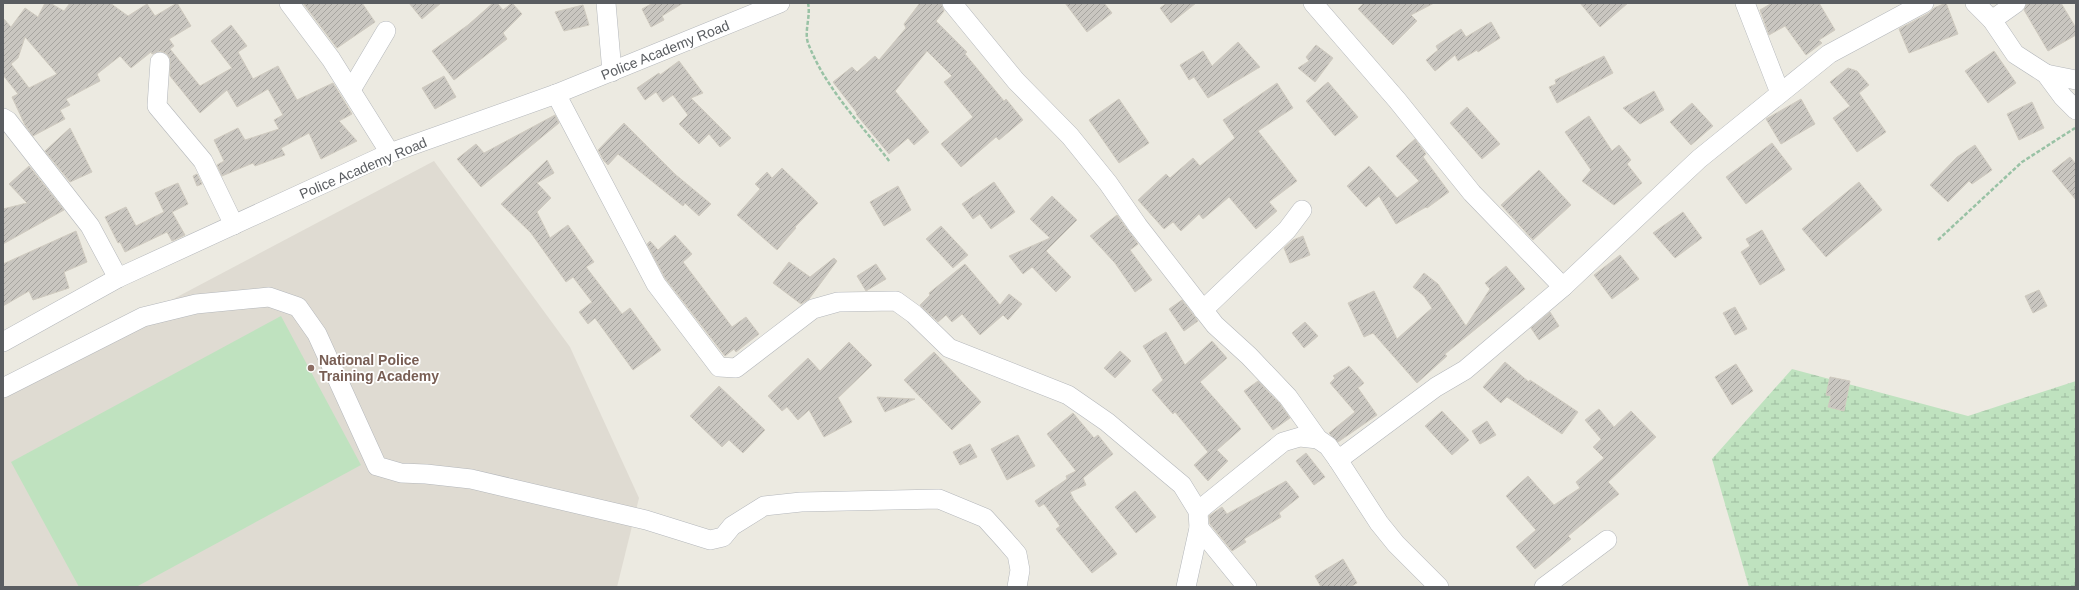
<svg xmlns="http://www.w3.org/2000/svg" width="2079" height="590" viewBox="0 0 2079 590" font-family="Arial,sans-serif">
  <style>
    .education { fill: #dfdbd2 }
    .wetland { fill: url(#wetland-marsh) }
    .park { fill: #bfe2bf }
    .building { fill: url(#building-hatch); stroke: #d0cbc0; fill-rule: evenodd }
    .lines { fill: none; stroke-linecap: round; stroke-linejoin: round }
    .minor-casing { stroke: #b4b7bb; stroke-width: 20 }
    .path { stroke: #99c2a5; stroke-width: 2.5; stroke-dasharray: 4 2; stroke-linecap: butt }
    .minor { stroke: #fff; stroke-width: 19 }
    .education-dot { fill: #8d6e63; stroke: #fff; stroke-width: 1.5 }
    .labels { text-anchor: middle; stroke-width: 3.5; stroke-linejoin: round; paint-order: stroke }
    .street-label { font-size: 14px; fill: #5a5d61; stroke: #fff }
    .education-label { font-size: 14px; font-weight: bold; fill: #785e54; stroke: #fff; text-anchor: start }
  </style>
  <defs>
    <pattern id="wetland-marsh" width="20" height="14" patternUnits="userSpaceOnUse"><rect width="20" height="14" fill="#bfe2bf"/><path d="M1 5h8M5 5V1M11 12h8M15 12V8" fill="none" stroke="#9eba9f"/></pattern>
    <pattern id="building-hatch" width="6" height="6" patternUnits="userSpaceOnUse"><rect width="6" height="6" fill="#c9c6c0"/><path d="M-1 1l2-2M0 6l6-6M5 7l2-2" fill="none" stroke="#a6a49f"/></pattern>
  </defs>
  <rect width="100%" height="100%" fill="#eceae1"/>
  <polygon class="education" points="434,161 570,347 639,498 617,587 3,587 3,389"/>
  <polygon class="wetland" points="1792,369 1968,416 2076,381 2076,587 1749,587 1712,459"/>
  <polygon class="park" points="281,316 361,465 136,587 79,587 11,462"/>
  <g class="building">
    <path d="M45,3H50L64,11L70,3H110L128,16L147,4L155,16L177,3L191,26L169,39L174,46L170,49L200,86L232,68L211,41L231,25L247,46L238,52L253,79L278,66L297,100L333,83L352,114L339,121L357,141L321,159L309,133L281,148L285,155L255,166L253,163L222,176L217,165L224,161L214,140L238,128L245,140L279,129L274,120L283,115L268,89L237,107L227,90L200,113L170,76V58L166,53L160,51L152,54L151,52L131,68L120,56L97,74L100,81L66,99L70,105L60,110L65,119L33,136L25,125L12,97L18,94L3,75V18L11,27L25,8L38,17ZM25,37L57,74L29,88L11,64L18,58Z"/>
    <polygon points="303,3 362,3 375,22 337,48"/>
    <polygon points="409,3 441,3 422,19"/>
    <polygon points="493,3 497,3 503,10 512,3 522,14 503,33 507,39 454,80 432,51 468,25"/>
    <polygon points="653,3 683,3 662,16 664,20 651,27 642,9"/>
    <polygon points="920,3 941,3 944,11 936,21 967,52 965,54 1004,101 1006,99 1023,120 999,140 996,137 961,167 941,144 973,117 944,82 952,76 927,51 895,91 929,132 914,145 908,138 889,154 856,114 857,113 833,82 852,67 857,72 875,56 879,60 906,28 904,24"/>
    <polygon points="1065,3 1104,3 1112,13 1087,32"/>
    <polygon points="1167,3 1196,3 1171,23 1160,8"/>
    <polygon points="1364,3 1434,3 1411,15 1417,21 1393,45 1358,9"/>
    <polygon points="1580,3 1628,3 1600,27"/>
    <polygon points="1772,3 1819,3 1835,30 1819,40 1822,43 1806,55 1785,26 1769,35 1760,10"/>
    <polygon points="1946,3 1958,34 1909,53 1899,29 1929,13 1934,8"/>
    <polygon points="2027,3 2061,3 2076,28 2076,35 2048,51 2024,10"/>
    <polygon points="583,5 589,25 564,31 555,12"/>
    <polygon points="1491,22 1500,38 1478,52 1477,50 1458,61 1455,55 1435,71 1426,60 1438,50 1436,46 1461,29 1466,37"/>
    <polygon points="1238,42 1260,67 1208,98 1194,77 1189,80 1180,65 1203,51 1212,66"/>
    <polygon points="1316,45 1333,58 1315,82 1298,68 1309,61 1306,57"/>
    <polygon points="1994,51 2016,83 1988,103 1965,71"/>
    <polygon points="1604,56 1613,73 1557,103 1549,87 1556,84 1555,80"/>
    <polygon points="679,61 703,93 691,98 731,138 720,147 709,134 699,144 679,124 688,115 673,95 663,102 656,92 645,100 637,88 659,73 660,75"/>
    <polygon points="1848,68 1857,71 1869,85 1859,93 1886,132 1857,152 1833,118 1850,106 1830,82"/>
    <polygon points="444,76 456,97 435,109 422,88"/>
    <polygon points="1328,82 1358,117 1335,136 1306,101"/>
    <polygon points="1277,83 1293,108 1258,131 1297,181 1269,202 1277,211 1256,229 1229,197 1203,219 1199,214 1181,231 1173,222 1164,229 1138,200 1166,174 1170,178 1193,158 1200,166 1235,138 1223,120"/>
    <polygon points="1654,91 1664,110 1640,124 1623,108"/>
    <polygon points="1119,99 1149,143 1119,163 1089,120"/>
    <polygon points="1801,99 1815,124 1781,144 1766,119"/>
    <polygon points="2032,102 2044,128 2019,140 2007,114"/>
    <polygon points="1692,103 1713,126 1691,145 1670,122"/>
    <polygon points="1467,107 1500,144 1482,159 1450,123"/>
    <polygon points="555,115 559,123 481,187 457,159 476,144 484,153"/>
    <polygon points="1589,116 1612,151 1619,145 1631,160 1627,164 1642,183 1614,205 1582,181 1591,170 1565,132"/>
    <polygon points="624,123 676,175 711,204 699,216 685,203 683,206 618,154 608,165 604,161 598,150"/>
    <polygon points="70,128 92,172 70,182 45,151"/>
    <polygon points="1415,139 1426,154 1423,157 1449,192 1427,208 1426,207 1396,224 1379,196 1366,207 1347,186 1369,166 1397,198 1419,181 1396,156"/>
    <polygon points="1772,143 1792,169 1746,204 1726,177"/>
    <polygon points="1975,145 1992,170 1972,184 1969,181 1948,202 1930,185 1957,157"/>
    <polygon points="2070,157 2076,164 2076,200 2052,171"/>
    <polygon points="547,160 554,173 537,183 551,198 537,212 550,238 568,225 594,262 586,267 622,314 630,308 661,350 633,370 595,318 588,324 579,312 592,302 573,277 566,282 531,233 501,204"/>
    <polygon points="29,166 64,210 3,244 3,209 27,203 9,184"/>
    <polygon points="782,168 818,203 795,227 796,228 777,250 737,215 760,189 755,184 767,172 772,178"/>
    <polygon points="1539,170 1571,205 1533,240 1501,205"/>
    <polygon points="197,174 202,184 197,186 193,176"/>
    <polygon points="994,182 1015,212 991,229 980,214 973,219 962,204"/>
    <polygon points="1859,182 1882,210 1826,257 1802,229"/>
    <polygon points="178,183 188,204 172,212 185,235 172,241 167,232 125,252 120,242 118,243 105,217 126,207 136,226 164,212 155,193"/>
    <polygon points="898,186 911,210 884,226 870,202"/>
    <polygon points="1052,196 1077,220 1046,251 1071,277 1056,292 1032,267 1023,274 1009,256 1050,238 1030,219"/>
    <polygon points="1683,212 1702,238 1675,258 1653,233"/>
    <polygon points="1117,215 1138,244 1130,250 1152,280 1135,292 1115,263 1090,236"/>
    <polygon points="941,226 968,255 953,268 926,239"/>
    <polygon points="1762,230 1785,270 1760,285 1741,252 1750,246 1746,239"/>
    <polygon points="76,231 87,262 64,272 69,288 33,300 29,291 3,306 3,264"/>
    <polygon points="675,235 692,254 683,262 732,327 746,317 759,334 736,352 734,349 725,356 665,278 647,244 650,241 658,250"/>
    <polygon points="1303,236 1310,255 1290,263 1284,248 1293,240"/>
    <polygon points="1620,255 1639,279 1612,299 1594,275"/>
    <polygon points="834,258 837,261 809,299 801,304 773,283 789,262 810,277"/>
    <polygon points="876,264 886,279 866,291 857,276"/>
    <polygon points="965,264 1000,305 1009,294 1022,304 1008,320 1003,315 980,335 962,314 952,322 946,315 938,322 920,305 930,295 929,293"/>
    <polygon points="1506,266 1525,289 1445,354 1447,356 1417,383 1373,333 1364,337 1348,303 1374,291 1397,339 1432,308 1424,296 1413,287 1424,273 1438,284 1466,326 1490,289 1485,283"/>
    <polygon points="2039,290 2047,306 2033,313 2025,296"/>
    <polygon points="1182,300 1198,321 1184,331 1169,309"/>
    <polygon points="1735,307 1747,329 1735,335 1723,313"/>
    <polygon points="1550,312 1559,326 1539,340 1531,328"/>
    <polygon points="1305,322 1318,336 1304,348 1292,333"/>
    <polygon points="1166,332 1185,365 1212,341 1227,358 1200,382 1241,429 1217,450 1228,461 1208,481 1194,465 1208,452 1175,412 1173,414 1152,390 1163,380 1143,346"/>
    <polygon points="849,342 872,365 838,398 852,422 824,437 809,410 798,420 787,407 782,411 768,396 808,358 820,371"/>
    <polygon points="1120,351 1131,361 1115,378 1104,368"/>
    <polygon points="934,352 981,402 952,430 904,380"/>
    <polygon points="1505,362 1529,382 1530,380 1578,412 1562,434 1507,397 1501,403 1483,387"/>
    <polygon points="1736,364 1753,391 1732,405 1715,377"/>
    <polygon points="1349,366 1364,383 1358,388 1377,415 1338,442 1329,433 1355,412 1330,383 1335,378 1333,376"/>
    <polygon points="1830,377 1850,381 1844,411 1828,407 1831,396 1826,395"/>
    <polygon points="1258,381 1280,404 1290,418 1273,430 1244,391"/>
    <polygon points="719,386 765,430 743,453 729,440 722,447 690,416"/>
    <polygon points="877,397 915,399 885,412"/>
    <polygon points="1599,409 1614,427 1631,411 1656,437 1608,482 1619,494 1568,536 1571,539 1535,569 1516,547 1536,530 1506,496 1528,476 1554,505 1580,488 1576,482 1604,458 1593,447 1601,439 1585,420"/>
    <polygon points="1442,411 1469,440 1452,455 1425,426"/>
    <polygon points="1073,413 1094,438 1098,435 1113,454 1083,478 1086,485 1070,492 1074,500 1117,554 1092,573 1056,529 1060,526 1044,504 1039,507 1035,501 1067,479 1066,476 1076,471 1047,434"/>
    <polygon points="1487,421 1496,435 1480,444 1472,431"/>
    <polygon points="1018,435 1035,466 1007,480 991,449"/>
    <polygon points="970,444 977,457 960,465 953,452"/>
    <polygon points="1306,453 1325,477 1314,485 1296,461"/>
    <polygon points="1286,481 1299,497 1279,513 1281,517 1244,539 1246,542 1232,551 1210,524 1209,516 1222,507 1227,514"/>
    <polygon points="1135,491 1156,517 1136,533 1115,507"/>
    <polygon points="1343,559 1357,583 1350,587 1321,587 1315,576"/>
  </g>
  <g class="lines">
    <defs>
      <g id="minor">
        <polyline points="289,3 331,59 390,153"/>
        <polyline points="606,3 612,72"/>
        <polyline points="952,3 1016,81 1070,136 1108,183 1138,226 1215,325 1249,356 1288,397 1318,439 1328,446 1338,460 1379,523 1396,544 1439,587"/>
        <polyline points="1313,3 1397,100 1472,193 1563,287"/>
        <polyline points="1745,3 1780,93"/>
        <polyline points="1975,3 1992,20 2015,54 2046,74 2063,97 2076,110"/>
        <polyline points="1992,20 2016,3"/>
        <polyline points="160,62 157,106 203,161 234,225"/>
        <polyline points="2046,74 2076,80"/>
        <polyline points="351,90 386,31"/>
        <polyline points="556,94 656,284 719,367 736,368 813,309 838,302 896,301 914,314 949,348 1068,395 1107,422 1182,485 1198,511 1199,528 1186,587"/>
        <polyline points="3,118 8,121 90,226 118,278"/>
        <polyline points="1203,310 1287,230 1302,210"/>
        <polyline points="3,342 118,278 390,153 556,94 780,3"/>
        <polyline points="3,388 143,317 196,304 269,297 298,307 317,334 377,466 401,473 426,474 471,479 646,520 710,540 723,537 732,526 764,506 801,502 939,499 985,518 1004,539 1017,554 1020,570 1017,587"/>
        <polyline points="1338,460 1436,387 1465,370 1563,287 1699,159 1829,54 1924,3"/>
        <polyline points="1198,511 1283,442 1300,437 1318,439"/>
        <polyline points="1199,528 1247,587"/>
        <polyline points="1544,587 1607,540"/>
      </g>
    </defs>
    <use href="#minor" class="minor-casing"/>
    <g class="path">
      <path d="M808,3C811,16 804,31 808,43C825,88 861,124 890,162"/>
      <polyline points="1938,240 2022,162 2075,128"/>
    </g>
    <use href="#minor" class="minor"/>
  </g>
  <circle class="education-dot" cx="311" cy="368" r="4"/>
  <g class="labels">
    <g class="street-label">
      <text transform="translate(665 50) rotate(-22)" y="5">Police Academy Road</text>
      <text transform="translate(363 168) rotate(-23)" y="5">Police Academy Road</text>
    </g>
    <g class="education-label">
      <text x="319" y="365">National Police<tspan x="319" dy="16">Training Academy</tspan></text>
    </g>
  </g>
  <rect width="2079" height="590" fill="none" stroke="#5a5d61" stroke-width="8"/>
</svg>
